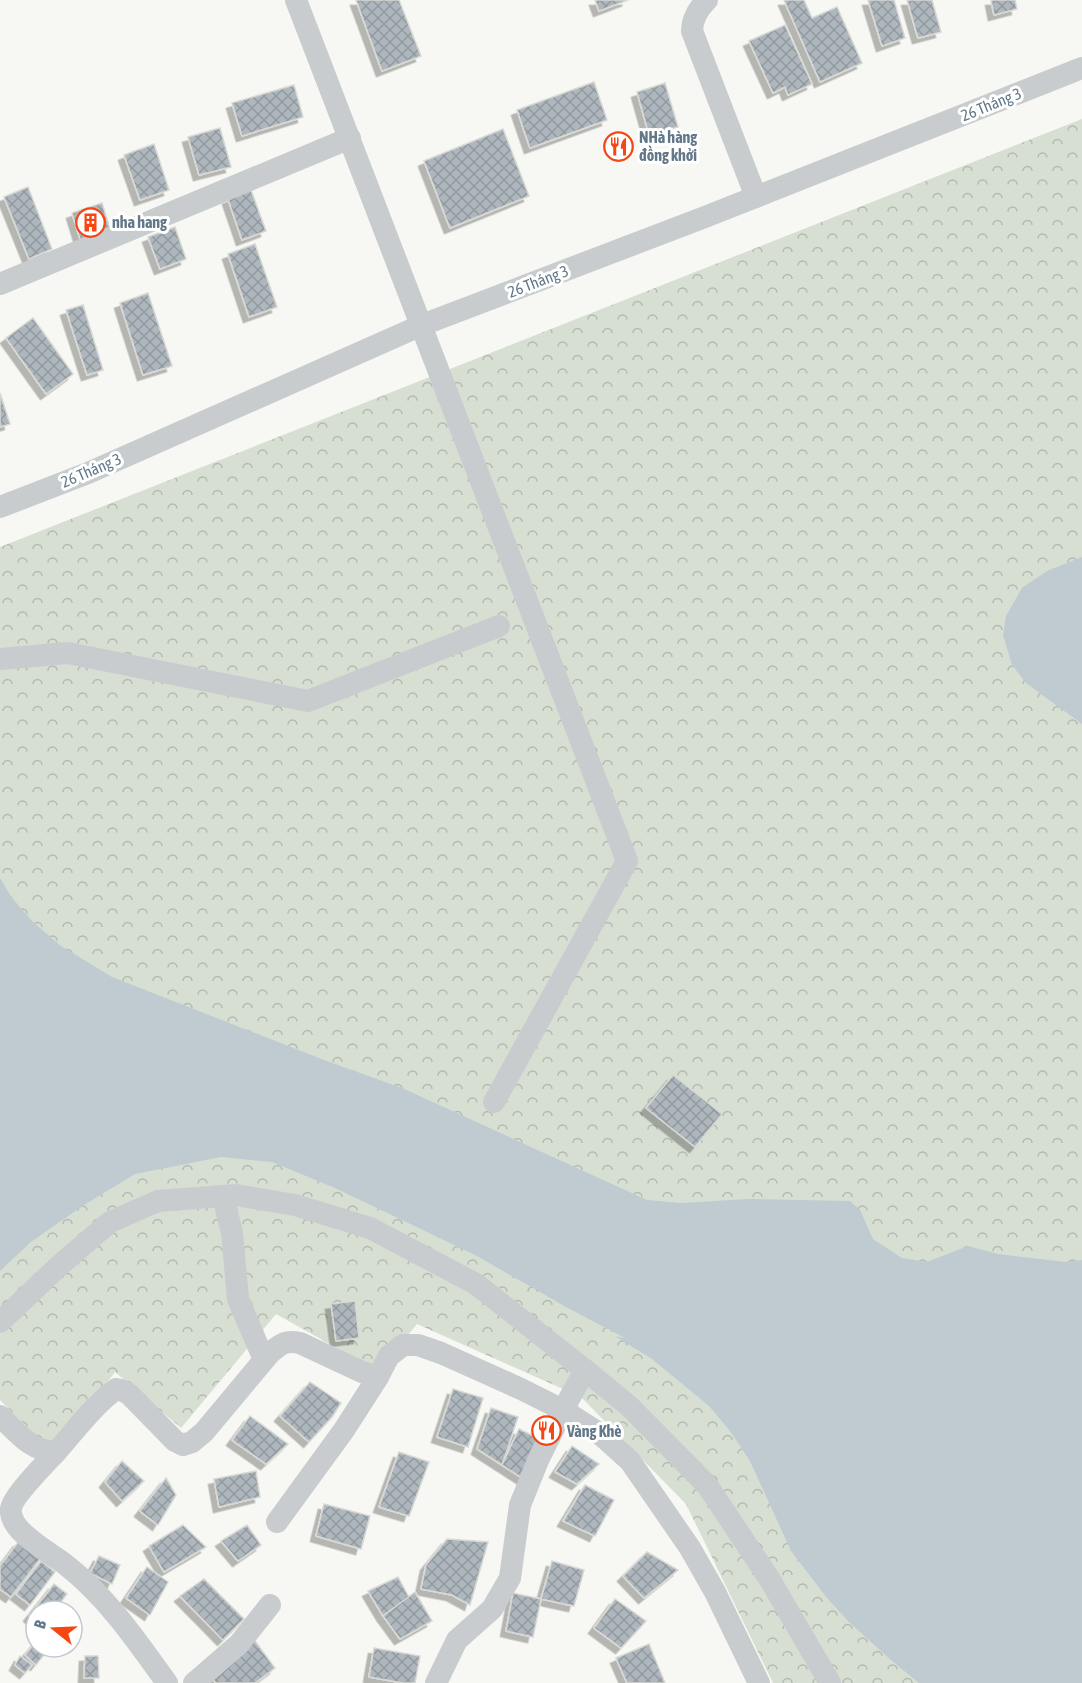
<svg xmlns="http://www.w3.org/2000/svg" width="1082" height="1683" viewBox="0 0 1082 1683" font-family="'Asap Condensed',sans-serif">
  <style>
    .park { fill: url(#park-crowns) }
    .water { fill: #bfcbd0 }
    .building { fill: url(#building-cross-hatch); stroke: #d8d8d5; stroke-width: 1.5; filter: url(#shadow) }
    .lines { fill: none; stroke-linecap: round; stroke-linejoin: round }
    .minor { stroke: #c8cccf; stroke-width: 22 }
    .labels { text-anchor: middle; stroke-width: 6; stroke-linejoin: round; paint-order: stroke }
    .street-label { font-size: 16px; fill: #627787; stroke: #fff }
    .poi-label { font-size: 16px; font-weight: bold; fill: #627787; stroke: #fff; text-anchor: start }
  </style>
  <defs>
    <pattern id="park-crowns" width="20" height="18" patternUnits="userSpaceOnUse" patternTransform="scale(1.5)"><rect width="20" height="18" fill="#d7dfd3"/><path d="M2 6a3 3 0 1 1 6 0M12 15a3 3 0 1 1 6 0" fill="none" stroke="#b2bab1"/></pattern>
    <pattern id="building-cross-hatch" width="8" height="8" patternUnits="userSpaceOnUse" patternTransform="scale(1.5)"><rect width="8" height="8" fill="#aeb7bd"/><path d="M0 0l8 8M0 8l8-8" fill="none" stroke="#919a9f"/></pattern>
    <filter id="shadow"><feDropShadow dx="-5.5" dy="5.5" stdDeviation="0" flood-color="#0004"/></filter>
  </defs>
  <rect width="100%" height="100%" fill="#f7f7f3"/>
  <polygon class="park" points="1082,119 1082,1683 773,1683 686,1504 581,1397 417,1324 378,1371 276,1314 181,1428 115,1372 53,1454 0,1400 0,547"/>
  <g class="water">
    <polygon points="1082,557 1082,724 1026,683 1012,665 1003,635 1006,616 1022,588 1047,571"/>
    <polygon points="0,878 12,898 33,922 61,946 112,977 324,1060 402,1088 647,1200 681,1203 748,1199 850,1201 860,1210 873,1239 902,1258 927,1262 968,1246 998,1254 1065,1262 1082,1260 1082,1683 919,1683 892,1661 849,1622 827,1598 791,1551 750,1461 730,1431 709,1406 652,1359 615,1336 625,1338 566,1307 475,1255 335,1188 272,1162 221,1157 135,1174 84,1205 31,1242 0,1271"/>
  </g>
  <g class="building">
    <polygon points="356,0 399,0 421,56 382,71"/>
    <polygon points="595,0 628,0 599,11"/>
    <polygon points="784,0 804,0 812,18 837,7 862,63 820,82"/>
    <polygon points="868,0 894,0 905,38 882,46"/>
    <polygon points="907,0 932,0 941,32 918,38"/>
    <polygon points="991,0 1015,0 1017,9 994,15"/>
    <polygon points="785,25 812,84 788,95 785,87 773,93 749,41"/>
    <polygon points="594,82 607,120 530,148 517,110"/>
    <polygon points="665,83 678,127 649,135 637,92"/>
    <polygon points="294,85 303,117 242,136 232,103"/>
    <polygon points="220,128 231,167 199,175 188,137"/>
    <polygon points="503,129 529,196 450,228 424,161"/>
    <polygon points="154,144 169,190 140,200 124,155"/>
    <polygon points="28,187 52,249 29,259 4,197"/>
    <polygon points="251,190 266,231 242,240 228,199"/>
    <polygon points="102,203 111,232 81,242 72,213"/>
    <polygon points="175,227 186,259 160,269 148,237"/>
    <polygon points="255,244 277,307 249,317 228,254"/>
    <polygon points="148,293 172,366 143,375 120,303"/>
    <polygon points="83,305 103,370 87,375 66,310"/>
    <polygon points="33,318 73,374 46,394 6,338"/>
    <polygon points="0,393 10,424 0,427"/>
    <polygon points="673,1075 722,1114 695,1147 646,1108"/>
    <polygon points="355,1301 359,1338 336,1341 331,1304"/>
    <polygon points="310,1382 341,1403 332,1417 309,1442 280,1416"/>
    <polygon points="453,1389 483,1398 468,1447 437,1437"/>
    <polygon points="491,1408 518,1417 502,1465 477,1449"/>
    <polygon points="250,1416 288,1444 266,1464 232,1440"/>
    <polygon points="519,1429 542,1440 525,1480 502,1465"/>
    <polygon points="572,1446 599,1464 577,1484 555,1472"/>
    <polygon points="399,1452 429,1462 409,1516 379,1507"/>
    <polygon points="122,1461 144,1481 122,1501 105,1482"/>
    <polygon points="256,1471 260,1497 219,1507 214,1479"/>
    <polygon points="166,1478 176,1495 158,1525 140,1511"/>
    <polygon points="585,1485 614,1500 595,1536 563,1521"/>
    <polygon points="324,1504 370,1516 361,1549 316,1536"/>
    <polygon points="183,1525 206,1547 164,1572 149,1546"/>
    <polygon points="247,1525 261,1545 238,1561 221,1541"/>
    <polygon points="447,1539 488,1542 470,1605 452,1595 421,1589 426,1565"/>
    <polygon points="19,1541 41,1558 11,1597 0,1589 0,1566"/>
    <polygon points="647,1552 678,1570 644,1598 623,1576"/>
    <polygon points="99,1556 120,1565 112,1584 90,1573"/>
    <polygon points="41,1561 55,1572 30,1605 16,1594"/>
    <polygon points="552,1561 584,1570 574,1606 541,1599"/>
    <polygon points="147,1567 168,1582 150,1615 126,1598"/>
    <polygon points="398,1577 411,1601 383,1616 368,1591"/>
    <polygon points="204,1579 244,1619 223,1640 180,1596"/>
    <polygon points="54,1584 67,1594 54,1611 36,1611 36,1622 29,1616"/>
    <polygon points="415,1592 432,1621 400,1639 383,1616"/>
    <polygon points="513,1593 541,1599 533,1637 506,1631"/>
    <polygon points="615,1599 646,1621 621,1648 594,1628"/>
    <polygon points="255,1641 275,1668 255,1683 216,1683 210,1676"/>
    <polygon points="36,1642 36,1647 50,1647 36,1665 25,1655"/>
    <polygon points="649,1644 665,1683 627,1683 616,1658"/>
    <polygon points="374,1648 420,1656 415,1683 403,1683 369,1677"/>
    <polygon points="20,1656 32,1665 25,1673 15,1665"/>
    <polygon points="85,1656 98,1656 99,1678 84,1678"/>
  </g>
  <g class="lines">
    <g class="minor">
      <polyline points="296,0 627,861 494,1102"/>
      <path d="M707,0C698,9 692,18 692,31L756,197"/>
      <polyline points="0,284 350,138"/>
      <polyline points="0,507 88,473 422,325 705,217 1082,68"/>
      <polyline points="0,659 68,653 308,701 499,626"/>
      <polyline points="223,1196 232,1233 238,1299 264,1360"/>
      <polyline points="0,1322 60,1265 110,1222 158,1201 236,1195 295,1205 370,1228 476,1284 585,1370 629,1406 707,1485 770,1580 830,1683"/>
      <path d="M0,1416C17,1432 30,1451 56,1452C75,1431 93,1406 116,1389L121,1390L129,1394L175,1441L183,1445L192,1442L204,1432L270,1353C281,1344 285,1340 300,1343L362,1372L378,1377L389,1356L403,1345H418L441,1353L521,1389L563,1410L599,1433L630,1461L690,1548L715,1592L759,1683"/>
      <path d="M56,1452C46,1463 12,1497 11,1509C8,1531 51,1553 66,1565C107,1597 137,1641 167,1683"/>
      <polyline points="277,1522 344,1430 378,1377"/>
      <polyline points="194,1683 239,1644 270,1605"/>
      <polyline points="436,1683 457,1640 492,1609 510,1578 520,1505 539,1458 563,1410 585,1370"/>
    </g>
  </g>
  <defs>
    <symbol id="restaurant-ring" viewBox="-11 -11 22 22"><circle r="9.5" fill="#fff" stroke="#f54614" stroke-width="1.5"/><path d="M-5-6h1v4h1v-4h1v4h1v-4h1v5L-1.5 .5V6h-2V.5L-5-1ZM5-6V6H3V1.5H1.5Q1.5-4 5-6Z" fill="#f54614"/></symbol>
    <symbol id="building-ring" viewBox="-11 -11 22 22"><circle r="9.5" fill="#fff" stroke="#f54614" stroke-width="1.5"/><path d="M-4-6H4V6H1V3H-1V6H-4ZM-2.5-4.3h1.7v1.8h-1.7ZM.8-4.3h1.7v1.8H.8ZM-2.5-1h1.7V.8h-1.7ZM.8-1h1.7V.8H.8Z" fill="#f54614"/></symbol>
  </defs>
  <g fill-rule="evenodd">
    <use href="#restaurant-ring" x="602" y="130" width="33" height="33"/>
    <use href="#building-ring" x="74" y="206" width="33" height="33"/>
    <use href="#restaurant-ring" x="530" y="1414" width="33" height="33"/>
  </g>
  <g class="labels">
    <g class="street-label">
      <text transform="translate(991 104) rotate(-22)" y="6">26 Tháng 3</text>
      <text transform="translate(538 281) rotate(-21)" y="6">26 Tháng 3</text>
      <text transform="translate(91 470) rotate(-23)" y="6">26 Tháng 3</text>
    </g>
    <g class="poi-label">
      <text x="639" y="143">NHà hàng<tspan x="639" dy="18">đồng khởi</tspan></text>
      <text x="112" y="228">nha hang</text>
      <text x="567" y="1437">Vàng Khè</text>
    </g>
  </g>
  <g transform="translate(54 1629) rotate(288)"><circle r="28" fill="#ffffff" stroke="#c0c9cf" stroke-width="1.5"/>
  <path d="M0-4.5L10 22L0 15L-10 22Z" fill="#f54614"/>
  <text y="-9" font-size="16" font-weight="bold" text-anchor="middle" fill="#627787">B</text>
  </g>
</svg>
